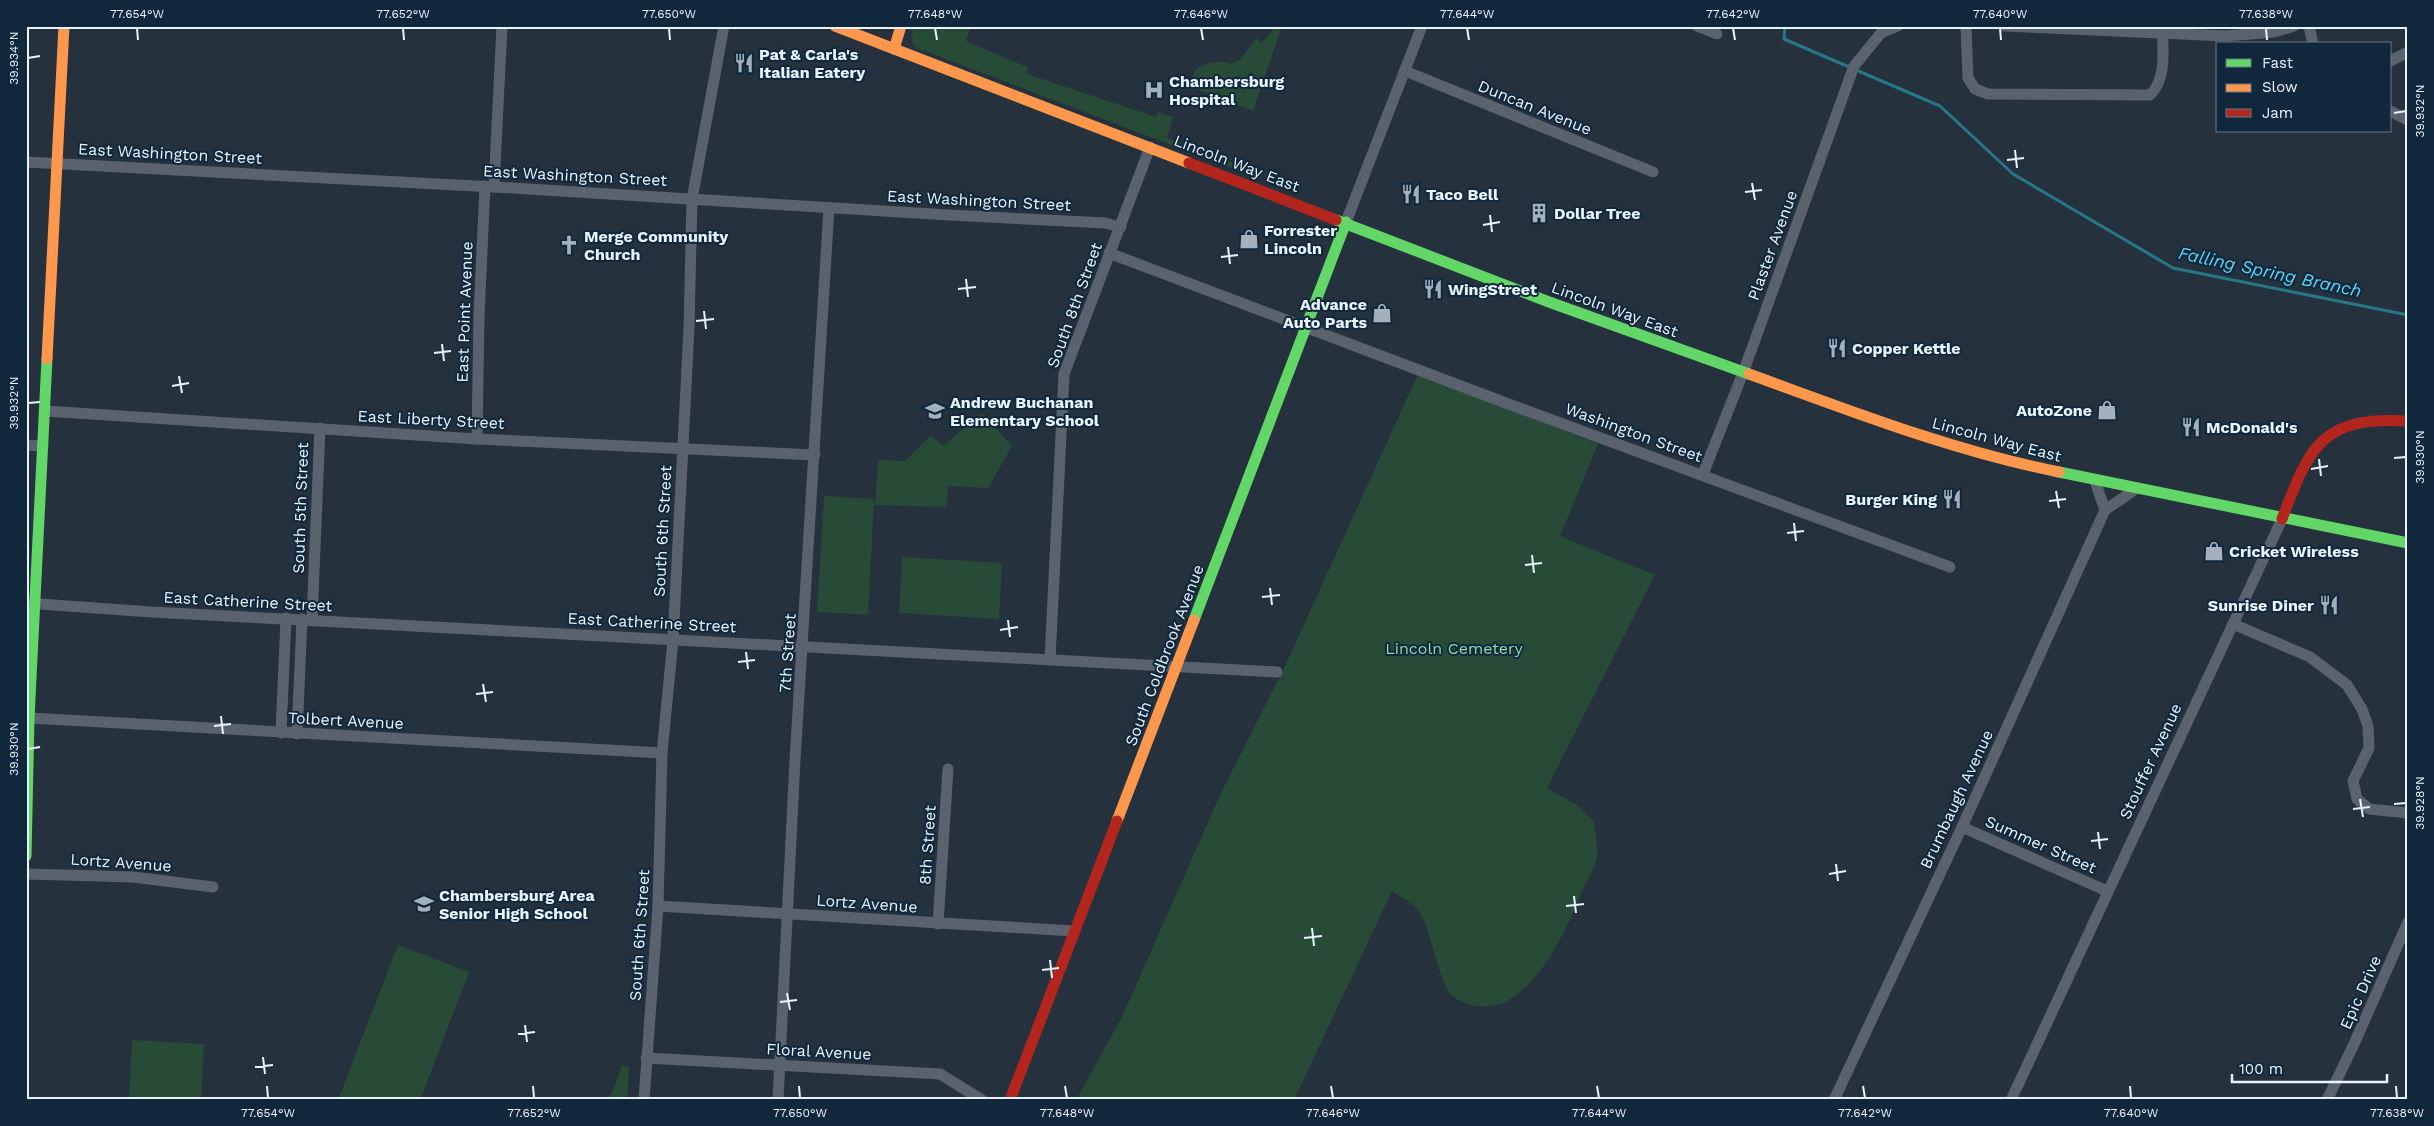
<svg xmlns="http://www.w3.org/2000/svg" width="2434" height="1126" viewBox="0 0 2434 1126" font-family="'Work Sans',sans-serif">
  <style>
    .green { fill: #284b37 }
    .lines { fill: none; stroke-linecap: round; stroke-linejoin: round }
    .stream { stroke: #287789; stroke-width: 3 }
    .street { stroke: #5a636d; stroke-width: 11 }
    .fast { stroke: #63d668; stroke-width: 11 }
    .slow { stroke: #ff974d; stroke-width: 11 }
    .jam { stroke: #b3261e; stroke-width: 11 }
    .ticks { fill: none; stroke: #e8f4ff; stroke-width: 2 }
    .labels { text-anchor: middle; stroke-width: 4; stroke-linejoin: round; paint-order: stroke }
    .poi-label { font-size: 16px; font-weight: bold; fill: #e8f4ff; stroke: #11283c; text-anchor: start }
    .street-label { font-size: 16px; fill: #e8f4ff; stroke: #11283c }
    .park-label { font-size: 16px; fill: #8adea6; stroke: #11283c }
    .water-label { font-size: 18px; font-style: italic; fill: #5cd6f3; stroke: #11283c }
    .neatline { fill: none; stroke: #e8f4ff; stroke-width: 2 }
    .ticks-label { font-size: 12px; text-anchor: middle; fill: #e8f4ff }
  </style>
  <rect width="100%" height="100%" fill="#25313d"/>
  <g class="green">
    <polygon points="913,26 971,26 966,41 1027,67 1027,74 1156,117 1158,112 1173,117 1167,138 1241,166 1239,171 917,48 912,43"/>
    <path d="M1277,26H1282L1253,111L1189,86C1190,83 1191,77 1193,74C1199,62 1221,59 1231,64L1240,59L1257,38L1261,43Z"/>
    <path d="M1419,372L1598,444L1560,536L1655,575L1547,788L1577,805L1594,821C1595,832 1598,845 1597,856C1595,868 1586,883 1581,894C1562,940 1519,1036 1455,998C1439,989 1432,929 1419,911C1413,903 1400,897 1392,891L1294,1100H1076L1122,1017L1221,793L1285,666Z"/>
    <polygon points="982,413 1012,446 988,488 948,486 947,507 875,505 878,460 905,461 931,435 943,446"/>
    <polygon points="824,496 874,499 868,615 817,612"/>
    <polygon points="902,557 1002,563 999,619 899,613"/>
    <polygon points="398,945 469,972 420,1100 338,1100"/>
    <polygon points="132,1040 204,1044 201,1100 129,1100"/>
    <polygon points="622,1066 629,1067 627,1100 609,1100"/>
  </g>
  <g class="lines">
    <polyline class="stream" points="1785,26 1784,39 1940,106 2013,174 2173,268 2408,315"/>
    <g class="street">
      <polyline points="1697,26 1717,34"/>
      <path d="M1966,26L1968,78L1975,89L1988,94L2150,95C2167,79 2163,49 2162,26"/>
      <polyline points="2004,26 2225,36 2274,32 2294,26"/>
      <polyline points="2309,26 2313,44"/>
      <polyline points="2390,61 2408,52"/>
      <polyline points="1405,71 1653,172"/>
      <polyline points="2390,111 2408,120"/>
      <polyline points="26,162 494,187 949,215 1105,223 1121,227"/>
      <polyline points="494,187 502,26"/>
      <polyline points="1346,222 1422,26"/>
      <polyline points="1109,253 1498,400 1950,567"/>
      <polyline points="45,411 477,439 815,455"/>
      <polyline points="477,439 479,316 485,186"/>
      <polyline points="26,445 43,446"/>
      <polyline points="1703,474 1743,373 1854,66 1881,33 1898,26"/>
      <polyline points="2095,481 2105,510"/>
      <polyline points="26,603 151,612 1277,672"/>
      <polyline points="312,620 320,428"/>
      <polyline points="2233,624 2310,657 2347,685 2362,709 2368,726 2369,748 2353,781 2357,799 2369,809 2408,813"/>
      <polyline points="1050,660 1064,374 1150,147"/>
      <polyline points="29,718 662,753"/>
      <polyline points="281,733 286,618"/>
      <polyline points="297,734 302,619"/>
      <polyline points="1962,827 2107,891"/>
      <polyline points="26,874 133,877 213,887"/>
      <polyline points="658,906 1074,931"/>
      <polyline points="938,924 948,769"/>
      <polyline points="646,1058 940,1074 982,1100"/>
      <polyline points="644,1100 658,906 662,753 673,640 678,543 689,328 692,199 724,26"/>
      <polyline points="778,1100 795,760 829,208"/>
      <polyline points="1834,1100 1962,827 2105,510 2136,489"/>
      <polyline points="2011,1100 2282,519"/>
      <polyline points="2327,1100 2354,1044 2408,922"/>
    </g>
    <g class="fast">
      <polyline points="1336,220 1549,302 1749,374"/>
      <polyline points="2059,472 2408,543"/>
      <polyline points="1194,620 1346,222"/>
      <polyline points="26,856 29,718 47,359"/>
    </g>
    <g class="slow">
      <polyline points="835,26 1189,163"/>
      <polyline points="894,49 901,26"/>
      <polyline points="47,359 64,26"/>
      <path d="M1749,374C1851,411 1953,451 2059,472"/>
      <polyline points="1117,821 1194,620"/>
    </g>
    <g class="jam">
      <polyline points="1189,163 1336,220"/>
      <path d="M2282,519C2310,445 2322,416 2408,421"/>
      <polyline points="1010,1100 1117,821"/>
    </g>
  </g>
  <path class="ticks" d="M137,28L138,40M403,28L404,40M669,28L670,40M935,28L937,40M1201,28L1203,40M1467,28L1469,40M1733,28L1735,40M2000,28L2001,40M2266,28L2267,40M28,58L40,56M2394,113L2406,111M2015,150L2017,168M2007,160L2024,158M1752,183L1755,200M1745,192L1762,190M1490,215L1492,232M1483,225L1500,222M1228,247L1230,264M1221,257L1238,255M966,279L968,297M958,289L976,287M704,311L706,329M696,321L714,319M442,344L444,361M434,353L451,351M179,376L182,393M172,386L189,383M28,403L40,402M2394,458L2406,457M2319,459L2321,476M2311,469L2328,466M2056,491L2059,508M2049,501L2066,499M1794,523L1796,541M1787,533L1804,531M1532,555L1534,573M1525,565L1542,563M1270,588L1272,605M1262,597L1280,595M1008,620L1010,637M1000,630L1018,627M746,652L748,669M738,662L755,660M483,684L486,702M476,694L493,692M221,716L223,734M214,726L231,724M28,749L40,747M2360,799L2363,817M2394,804L2406,803M2353,809L2370,807M2098,832L2100,849M2091,841L2108,839M1836,864L1838,881M1829,874L1846,871M1574,896L1576,913M1566,906L1584,904M1312,928L1314,946M1304,938L1322,936M1050,960L1052,978M1042,970L1059,968M787,993L790,1010M780,1002L797,1000M525,1025L527,1042M518,1034L535,1032M263,1057L265,1074M255,1067L273,1065M267,1086L268,1098M533,1086L534,1098M799,1086L800,1098M1065,1086L1067,1098M1331,1086L1333,1098M1597,1086L1599,1098M1863,1086L1865,1098M2130,1086L2131,1098M2396,1086L2397,1098"/>
  <defs>
    <symbol id="restaurant-bare" viewBox="-9 -9 18 18"><path d="M-5-6h1v4h1v-4h1v4h1v-4h1v5L-1.5 .5V6h-2V.5L-5-1ZM5-6V6H3V1.5H1.5Q1.5-4 5-6Z" fill="#a4b0bb" stroke="#11283c" stroke-width="2.5" paint-order="stroke"/></symbol>
    <symbol id="hospital-bare" viewBox="-9 -9 18 18"><path d="M-5-5h3v3.5h4V-5h3V5h-3V1.5h-4V5h-3Z" fill="#a4b0bb" stroke="#11283c" stroke-width="2.5" paint-order="stroke"/></symbol>
    <symbol id="building-bare" viewBox="-9 -9 18 18"><path d="M-4-6H4V6H1V3H-1V6H-4ZM-2.5-4.3h1.7v1.8h-1.7ZM.8-4.3h1.7v1.8H.8ZM-2.5-1h1.7V.8h-1.7ZM.8-1h1.7V.8H.8Z" fill="#a4b0bb" stroke="#11283c" stroke-width="2.5" paint-order="stroke"/></symbol>
    <symbol id="shop-bare" viewBox="-9 -9 18 18"><path d="M-5-2.5h2.3a2.7 3.5 0 0 1 5.4 0H5L5.5 6h-11ZM-1.5-2.5h3a1.5 2.3 0 0 0-3 0Z" fill="#a4b0bb" stroke="#11283c" stroke-width="2.5" paint-order="stroke"/></symbol>
    <symbol id="church-bare" viewBox="-9 -9 18 18"><path d="M-1.2-6h2.4v3.5h3.3v2.4h-3.3V6h-2.4V-.1h-3.3v-2.4h3.3Z" fill="#a4b0bb" stroke="#11283c" stroke-width="2.5" paint-order="stroke"/></symbol>
    <symbol id="school-bare" viewBox="-9 -9 18 18"><path d="M0-5L7-2L0 1L-7-2ZM-4 1L0 2.5L4 1V4Q0 6-4 4Z" fill="#a4b0bb" stroke="#11283c" stroke-width="2.5" paint-order="stroke"/></symbol>
  </defs>
  <g fill-rule="evenodd">
    <use href="#restaurant-bare" x="730" y="49" width="28" height="28"/>
    <use href="#hospital-bare" x="1140" y="76" width="28" height="28"/>
    <use href="#restaurant-bare" x="1397" y="180" width="28" height="28"/>
    <use href="#building-bare" x="1525" y="199" width="28" height="28"/>
    <use href="#shop-bare" x="1235" y="225" width="28" height="28"/>
    <use href="#church-bare" x="555" y="231" width="28" height="28"/>
    <use href="#restaurant-bare" x="1419" y="275" width="28" height="28"/>
    <use href="#shop-bare" x="1368" y="299" width="28" height="28"/>
    <use href="#restaurant-bare" x="1823" y="334" width="28" height="28"/>
    <use href="#shop-bare" x="2093" y="396" width="28" height="28"/>
    <use href="#school-bare" x="921" y="397" width="28" height="28"/>
    <use href="#restaurant-bare" x="2177" y="413" width="28" height="28"/>
    <use href="#restaurant-bare" x="1938" y="485" width="28" height="28"/>
    <use href="#shop-bare" x="2200" y="537" width="28" height="28"/>
    <use href="#restaurant-bare" x="2315" y="591" width="28" height="28"/>
    <use href="#school-bare" x="410" y="890" width="28" height="28"/>
  </g>
  <g class="labels">
    <g class="poi-label">
      <text x="759" y="60">Pat &amp; Carla's<tspan x="759" dy="18">Italian Eatery</tspan></text>
      <text x="1169" y="87">Chambersburg<tspan x="1169" dy="18">Hospital</tspan></text>
      <text x="1426" y="200">Taco Bell</text>
      <text x="1554" y="219">Dollar Tree</text>
      <text x="1264" y="236">Forrester<tspan x="1264" dy="18">Lincoln</tspan></text>
      <text x="584" y="242">Merge Community<tspan x="584" dy="18">Church</tspan></text>
      <text x="1448" y="295">WingStreet</text>
      <text x="1367" y="310" text-anchor="end">Advance<tspan x="1367" dy="18">Auto Parts</tspan></text>
      <text x="1852" y="354">Copper Kettle</text>
      <text x="950" y="408">Andrew Buchanan<tspan x="950" dy="18">Elementary School</tspan></text>
      <text x="2092" y="416" text-anchor="end">AutoZone</text>
      <text x="2206" y="433">McDonald's</text>
      <text x="1937" y="505" text-anchor="end">Burger King</text>
      <text x="2229" y="557">Cricket Wireless</text>
      <text x="2314" y="611" text-anchor="end">Sunrise Diner</text>
      <text x="439" y="901">Chambersburg Area<tspan x="439" dy="18">Senior High School</tspan></text>
    </g>
    <g class="street-label">
      <text transform="translate(1535 107) rotate(22)" y="6">Duncan Avenue</text>
      <text transform="translate(170 153) rotate(3)" y="6">East Washington Street</text>
      <text transform="translate(1237 163) rotate(21)" y="6">Lincoln Way East</text>
      <text transform="translate(575 175) rotate(3)" y="6">East Washington Street</text>
      <text transform="translate(979 200) rotate(3)" y="6">East Washington Street</text>
      <text transform="translate(1772 245) rotate(-70)" y="6">Plaster Avenue</text>
      <text transform="translate(1074 305) rotate(-70)" y="6">South 8th Street</text>
      <text transform="translate(1615 309) rotate(20)" y="6">Lincoln Way East</text>
      <text transform="translate(464 312) rotate(-88)" y="6">East Point Avenue</text>
      <text transform="translate(431 419) rotate(3)" y="6">East Liberty Street</text>
      <text transform="translate(1634 432) rotate(20)" y="6">Washington Street</text>
      <text transform="translate(1997 439) rotate(15)" y="6">Lincoln Way East</text>
      <text transform="translate(300 508) rotate(-88)" y="6">South 5th Street</text>
      <text transform="translate(662 531) rotate(-87)" y="6">South 6th Street</text>
      <text transform="translate(248 601) rotate(3)" y="6">East Catherine Street</text>
      <text transform="translate(652 622) rotate(3)" y="6">East Catherine Street</text>
      <text transform="translate(787 653) rotate(-86)" y="6">7th Street</text>
      <text transform="translate(1164 655) rotate(-69)" y="6">South Coldbrook Avenue</text>
      <text transform="translate(346 720) rotate(3)" y="6">Tolbert Avenue</text>
      <text transform="translate(2150 761) rotate(-65)" y="6">Stouffer Avenue</text>
      <text transform="translate(1956 799) rotate(-65)" y="6">Brumbaugh Avenue</text>
      <text transform="translate(2041 844) rotate(24)" y="6">Summer Street</text>
      <text transform="translate(927 845) rotate(-86)" y="6">8th Street</text>
      <text transform="translate(121 862) rotate(4)" y="6">Lortz Avenue</text>
      <text transform="translate(867 903) rotate(4)" y="6">Lortz Avenue</text>
      <text transform="translate(639 935) rotate(-86)" y="6">South 6th Street</text>
      <text transform="translate(2360 992) rotate(-66)" y="6">Epic Drive</text>
      <text transform="translate(819 1051) rotate(3)" y="6">Floral Avenue</text>
    </g>
    <g class="park-label">
      <text x="1454" y="654">Lincoln Cemetery</text>
    </g>
    <g class="water-label">
      <text transform="translate(2270 272) rotate(12)" y="6">Falling Spring Branch</text>
    </g>
  </g>
  <rect width="2434" height="1126" fill="none" stroke="#11283c" stroke-width="55"/>
  <rect x="2216" y="42" width="175" height="90" fill="#11283c" stroke="#677a8a"/>
  <rect x="2226" y="59" width="25" height="8" fill="#63d668" stroke="#677a8a"/>
  <text x="2262" y="68" font-size="15" fill="#e8f4ff">Fast</text>
  <rect x="2226" y="84" width="25" height="8" fill="#ff974d" stroke="#677a8a"/>
  <text x="2262" y="92" font-size="15" fill="#e8f4ff">Slow</text>
  <rect x="2226" y="109" width="25" height="8" fill="#b3261e" stroke="#677a8a"/>
  <text x="2262" y="118" font-size="15" fill="#e8f4ff">Jam</text>
  <path d="M2232 1074v8h155v-8" fill="none" stroke="#e8f4ff" stroke-width="2.5"/>
  <text x="2239" y="1074" font-size="15" fill="#e8f4ff" stroke="#11283c" stroke-width="4" paint-order="stroke">100 m</text>
  <rect x="28" y="28" width="2378" height="1070" class="neatline"/>
  <g class="ticks-label">
    <text x="137" y="18">77.654°W</text>
    <text x="403" y="18">77.652°W</text>
    <text x="669" y="18">77.650°W</text>
    <text x="935" y="18">77.648°W</text>
    <text x="1201" y="18">77.646°W</text>
    <text x="1467" y="18">77.644°W</text>
    <text x="1733" y="18">77.642°W</text>
    <text x="2000" y="18">77.640°W</text>
    <text x="2266" y="18">77.638°W</text>
    <text transform="translate(14 58) rotate(-90)" y="4">39.934°N</text>
    <text transform="translate(2420 111) rotate(-90)" y="4">39.932°N</text>
    <text transform="translate(14 403) rotate(-90)" y="4">39.932°N</text>
    <text transform="translate(2420 457) rotate(-90)" y="4">39.930°N</text>
    <text transform="translate(14 749) rotate(-90)" y="4">39.930°N</text>
    <text transform="translate(2420 803) rotate(-90)" y="4">39.928°N</text>
    <text x="268" y="1117">77.654°W</text>
    <text x="534" y="1117">77.652°W</text>
    <text x="800" y="1117">77.650°W</text>
    <text x="1067" y="1117">77.648°W</text>
    <text x="1333" y="1117">77.646°W</text>
    <text x="1599" y="1117">77.644°W</text>
    <text x="1865" y="1117">77.642°W</text>
    <text x="2131" y="1117">77.640°W</text>
    <text x="2397" y="1117">77.638°W</text>
  </g>
</svg>
